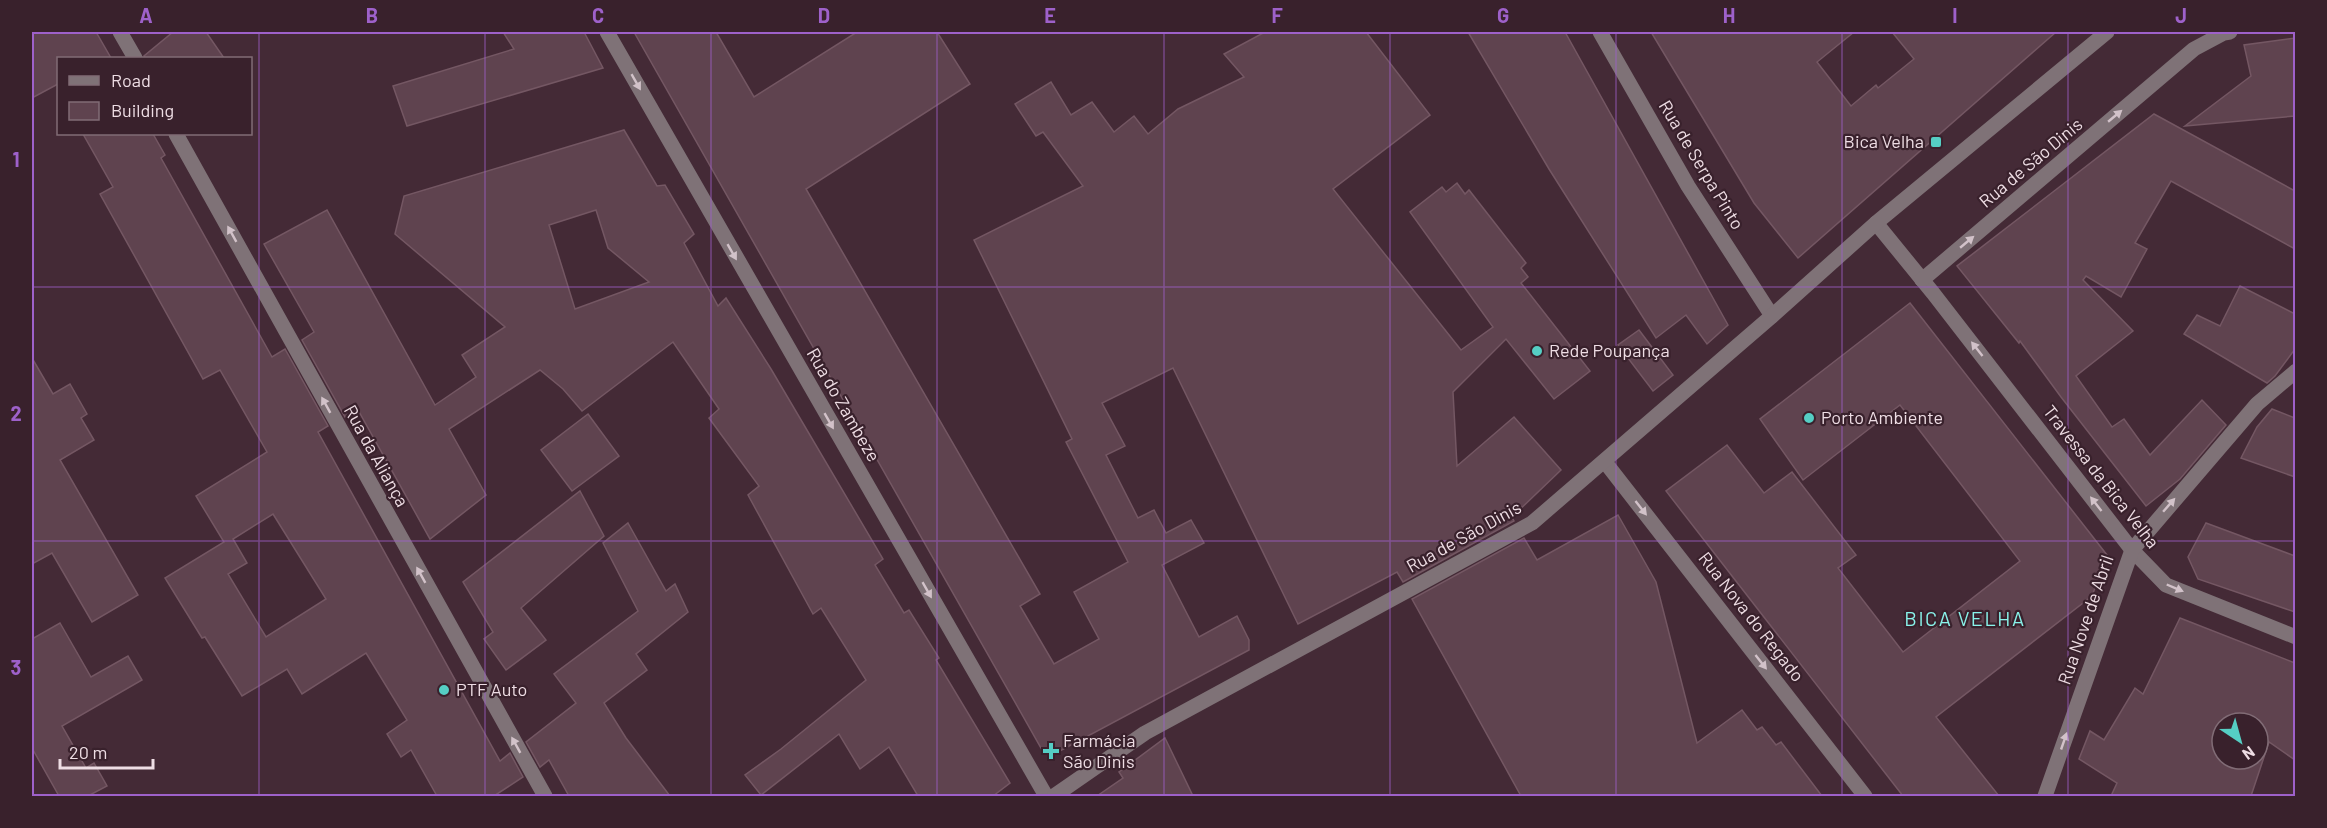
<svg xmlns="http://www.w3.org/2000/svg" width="2327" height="828" viewBox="0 0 2327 828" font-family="Barlow,sans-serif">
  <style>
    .building { fill: #5f434f; stroke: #745763; stroke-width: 1.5; fill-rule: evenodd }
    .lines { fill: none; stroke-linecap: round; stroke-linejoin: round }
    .minor { stroke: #7f7277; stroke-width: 15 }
    .oneway { fill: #d2c2c9 }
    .grid { fill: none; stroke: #9e61ca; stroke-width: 1.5; stroke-opacity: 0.55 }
    .poi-dot { fill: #55cec4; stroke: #39212c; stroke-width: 2 }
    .labels { text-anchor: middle; stroke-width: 4.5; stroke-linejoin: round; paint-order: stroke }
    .poi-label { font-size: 18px; fill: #eedde4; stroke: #39212c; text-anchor: start }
    .street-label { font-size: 18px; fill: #eedde4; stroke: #39212c }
    .neighbourhood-label { font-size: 20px; letter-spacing: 1.5px; fill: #89f3ea; stroke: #39212c }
    .neatline { fill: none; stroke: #9e61ca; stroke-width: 2 }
    .grid-label { font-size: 20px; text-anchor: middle; font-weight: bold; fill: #9e61ca }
  </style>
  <rect width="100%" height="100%" fill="#442a36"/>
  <g class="building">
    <polygon points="32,32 96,32 111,58 58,58 58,84 32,98"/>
    <polygon points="173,32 206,32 224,58 145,58 144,56"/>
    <polygon points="503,32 584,32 603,68 407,126 393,86 514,49"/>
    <polygon points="634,32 716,32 754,97 857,32 937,32 970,84 806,189 1040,594 1020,606 1054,664 1099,639 1074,592 1128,562 1066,442 1072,439 974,240 1083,186 1043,132 1036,136 1015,104 1051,82 1071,115 1092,102 1114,132 1134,116 1148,134 1178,109 1244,77 1224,54 1265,32 1366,32 1430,115 1333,189 1461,350 1493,327 1410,212 1442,187 1446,192 1457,183 1465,194 1469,190 1526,263 1521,268 1528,277 1521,283 1590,371 1554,399 1506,339 1453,392 1457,466 1514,417 1561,470 1512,517 1514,521 1403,582 1397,572 1298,624 1173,368 1102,403 1125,446 1106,455 1138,518 1154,510 1166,533 1191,520 1204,543 1162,565 1199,637 1237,616 1249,640 1249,650 1058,752 1041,748"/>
    <polygon points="1468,32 1565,32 1728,325 1707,344 1686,315 1656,338 1549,169"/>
    <polygon points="1651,32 1854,32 1817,62 1851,106 1876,85 1878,88 1914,59 1892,32 2056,32 1798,258 1754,203"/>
    <polygon points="2295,38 2295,116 2185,126 2251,76 2244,45"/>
    <polygon points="2154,114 2295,191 2295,249 2171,181 2135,243 2147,249 2121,297 2086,276 2083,280 2133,331 2076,376 2112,427 2124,419 2150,455 2202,400 2226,425 2180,479 2146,506 2061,397 2020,341 2019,343 1957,266"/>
    <path d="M624,130L657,186L665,185L694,234L684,243L718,306L726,298L771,369L883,559L875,565L904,613L909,610L939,658L936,660L1010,783L993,796H918L889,747L860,769L839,734L761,795L745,775L781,749L866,680L821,608L813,614L748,495L759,486L709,418L719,409L673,342L582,411L563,389L540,370L449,429L486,495L430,539L358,410L345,417L302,340L314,332L264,244L327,210L435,405L476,377L462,355L505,327L395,234L404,196ZM596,210L608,248L649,282L575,309L549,225Z"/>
    <path d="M83,134H153L165,155L161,158L272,357L285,349L328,426L318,432L500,761L510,753L523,777L494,796H437L411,750L401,757L387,734L407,720L366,653L302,694L287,669L242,696L205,637L202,638L165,578L224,542L196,496L267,452L220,370L203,379L100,194L113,187ZM273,514L326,599L266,637L228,574L247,563L233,539Z"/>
    <polygon points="2240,286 2295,314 2295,349 2275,376 2267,383 2184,334 2197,315 2220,326"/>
    <polygon points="1910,303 2107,555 2092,596 1936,717 1999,796 1903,796 1666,491 1727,445 1764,493 1792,472 1856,555 1838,568 1903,652 2020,561 1900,405 1803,480 1760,419"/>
    <polygon points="1639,330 1673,375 1653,391 1618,345"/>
    <polygon points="32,358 53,394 70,384 87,414 81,418 94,440 60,460 138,595 92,622 52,553 32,564"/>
    <polygon points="2272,409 2295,418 2295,477 2241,458 2257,427"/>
    <polygon points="588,414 619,456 572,491 541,450"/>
    <polygon points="580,491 604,536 521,608 546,640 506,670 484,639 493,632 463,582"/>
    <polygon points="1618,515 1656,582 1697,743 1742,710 1757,730 1762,727 1776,745 1781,742 1822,796 1521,796 1412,599 1524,538 1537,560"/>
    <polygon points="628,523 666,591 675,584 688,612 636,654 647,670 604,703 626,738 670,796 569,796 549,760 540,767 526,742 576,703 554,674 638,611 603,543"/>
    <polygon points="2206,523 2295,556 2295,612 2198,579 2188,557"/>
    <path d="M2180,618L2295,663V760L2269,742L2251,796H2111L2117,783L2079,759L2090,731L2104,740L2135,688L2143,694ZM2222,723H2258V759H2222Z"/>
    <polygon points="60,623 91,677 128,656 142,680 62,726 86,768 94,763 107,786 88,796 59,796 32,748 32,639"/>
    <polygon points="1165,738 1193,796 1097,796 1123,778 1119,772"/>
  </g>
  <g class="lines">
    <g class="minor">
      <polyline points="120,32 135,58"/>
      <polyline points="607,32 1046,796"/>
      <polyline points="1600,32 1688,186 1772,316"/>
      <polyline points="176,134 545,796"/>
      <polyline points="1876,223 1933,293 2132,550 2166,585 2296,637"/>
      <polyline points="1922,280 2194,49 2224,33 2230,32"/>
      <polyline points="1605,462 1865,796"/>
      <polyline points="1054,796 1145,733 1532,523 1772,316 1876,223 2107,32"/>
      <polyline points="2045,796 2132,550 2257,404 2296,371"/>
    </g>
  </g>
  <defs><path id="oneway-solid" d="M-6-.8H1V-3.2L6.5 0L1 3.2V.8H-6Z" transform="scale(1.5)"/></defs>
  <g class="oneway">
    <use href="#oneway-solid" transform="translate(636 82) rotate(60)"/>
    <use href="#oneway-solid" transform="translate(2115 116) rotate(-40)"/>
    <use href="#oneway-solid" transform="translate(232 234) rotate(-119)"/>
    <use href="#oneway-solid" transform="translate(1967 242) rotate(-40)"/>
    <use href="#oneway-solid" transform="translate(732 252) rotate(60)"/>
    <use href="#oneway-solid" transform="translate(1977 349) rotate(-128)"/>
    <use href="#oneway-solid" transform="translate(326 405) rotate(-119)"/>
    <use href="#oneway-solid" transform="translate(829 421) rotate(60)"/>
    <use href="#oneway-solid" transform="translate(2096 504) rotate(-128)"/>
    <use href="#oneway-solid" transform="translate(2169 505) rotate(-49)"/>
    <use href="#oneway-solid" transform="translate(1641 508) rotate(52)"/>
    <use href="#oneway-solid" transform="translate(421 575) rotate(-119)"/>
    <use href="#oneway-solid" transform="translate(2175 588) rotate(23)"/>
    <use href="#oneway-solid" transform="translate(927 590) rotate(60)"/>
    <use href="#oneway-solid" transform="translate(1761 662) rotate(52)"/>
    <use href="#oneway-solid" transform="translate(2064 741) rotate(-71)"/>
    <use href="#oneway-solid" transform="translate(516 745) rotate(-119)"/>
  </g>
  <path class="grid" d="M259,32V796M485,32V796M711,32V796M937,32V796M1164,32V796M1390,32V796M1616,32V796M1842,32V796M2068,32V796M32,287H2296M32,541H2296"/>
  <g class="poi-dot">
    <rect x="1930" y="136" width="12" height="12" rx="3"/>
    <circle cx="1537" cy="351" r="6"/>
    <circle cx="1809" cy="418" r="6"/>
    <circle cx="444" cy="690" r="6"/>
    <path d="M1048 742h6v6h6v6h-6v6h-6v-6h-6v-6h6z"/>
  </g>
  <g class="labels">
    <g class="poi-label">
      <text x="1924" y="148" text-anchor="end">Bica Velha</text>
      <text x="1549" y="357">Rede Poupança</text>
      <text x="1821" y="424">Porto Ambiente</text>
      <text x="456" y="696">PTF Auto</text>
      <text x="1063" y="747">Farmácia<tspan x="1063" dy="21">São Dinis</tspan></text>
    </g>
    <g class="street-label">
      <text transform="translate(2031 163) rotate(-40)" y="6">Rua de São Dinis</text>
      <text transform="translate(1701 165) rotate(59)" y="6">Rua de Serpa Pinto</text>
      <text transform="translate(843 405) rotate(60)" y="6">Rua do Zambeze</text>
      <text transform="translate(376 456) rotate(61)" y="6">Rua da Aliança</text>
      <text transform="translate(2101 477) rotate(52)" y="6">Travessa da Bica Velha</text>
      <text transform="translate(1464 537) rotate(-29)" y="6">Rua de São Dinis</text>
      <text transform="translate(1751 617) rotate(52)" y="6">Rua Nova do Regado</text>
      <text transform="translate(2086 620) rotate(-71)" y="6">Rua Nove de Abril</text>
    </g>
    <g class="neighbourhood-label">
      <text x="1965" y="626">BICA VELHA</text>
    </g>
  </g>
  <rect width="2327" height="828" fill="none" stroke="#39212c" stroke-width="66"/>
  <rect x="57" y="57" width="195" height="78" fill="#39212c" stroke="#816c76" stroke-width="1.5"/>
  <rect x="69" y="76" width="30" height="9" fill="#7f7277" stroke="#816c76" stroke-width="1.5"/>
  <text x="111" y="87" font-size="18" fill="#eedde4">Road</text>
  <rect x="69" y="102" width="30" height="18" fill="#5f434f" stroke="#816c76" stroke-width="1.5"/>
  <text x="111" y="117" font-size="18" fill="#eedde4">Building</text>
  <g transform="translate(2240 741) rotate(144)"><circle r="28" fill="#39212c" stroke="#816c76" stroke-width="1.5"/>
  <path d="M0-4.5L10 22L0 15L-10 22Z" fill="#55cec4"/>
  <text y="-9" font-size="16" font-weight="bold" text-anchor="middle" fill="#eedde4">N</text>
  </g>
  <path d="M60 759v9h93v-9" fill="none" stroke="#eedde4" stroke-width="3"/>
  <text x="69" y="759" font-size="18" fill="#eedde4" stroke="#39212c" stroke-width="4.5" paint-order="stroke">20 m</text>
  <rect x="33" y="33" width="2261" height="762" class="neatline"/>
  <g class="grid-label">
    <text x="146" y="23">A</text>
    <text x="372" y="23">B</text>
    <text x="598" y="23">C</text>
    <text x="824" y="23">D</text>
    <text x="1050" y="23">E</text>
    <text x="1277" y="23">F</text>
    <text x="1503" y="23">G</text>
    <text x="1729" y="23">H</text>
    <text x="1955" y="23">I</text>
    <text x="2181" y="23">J</text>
    <text x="16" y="167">1</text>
    <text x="16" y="421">2</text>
    <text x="16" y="675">3</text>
  </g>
</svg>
